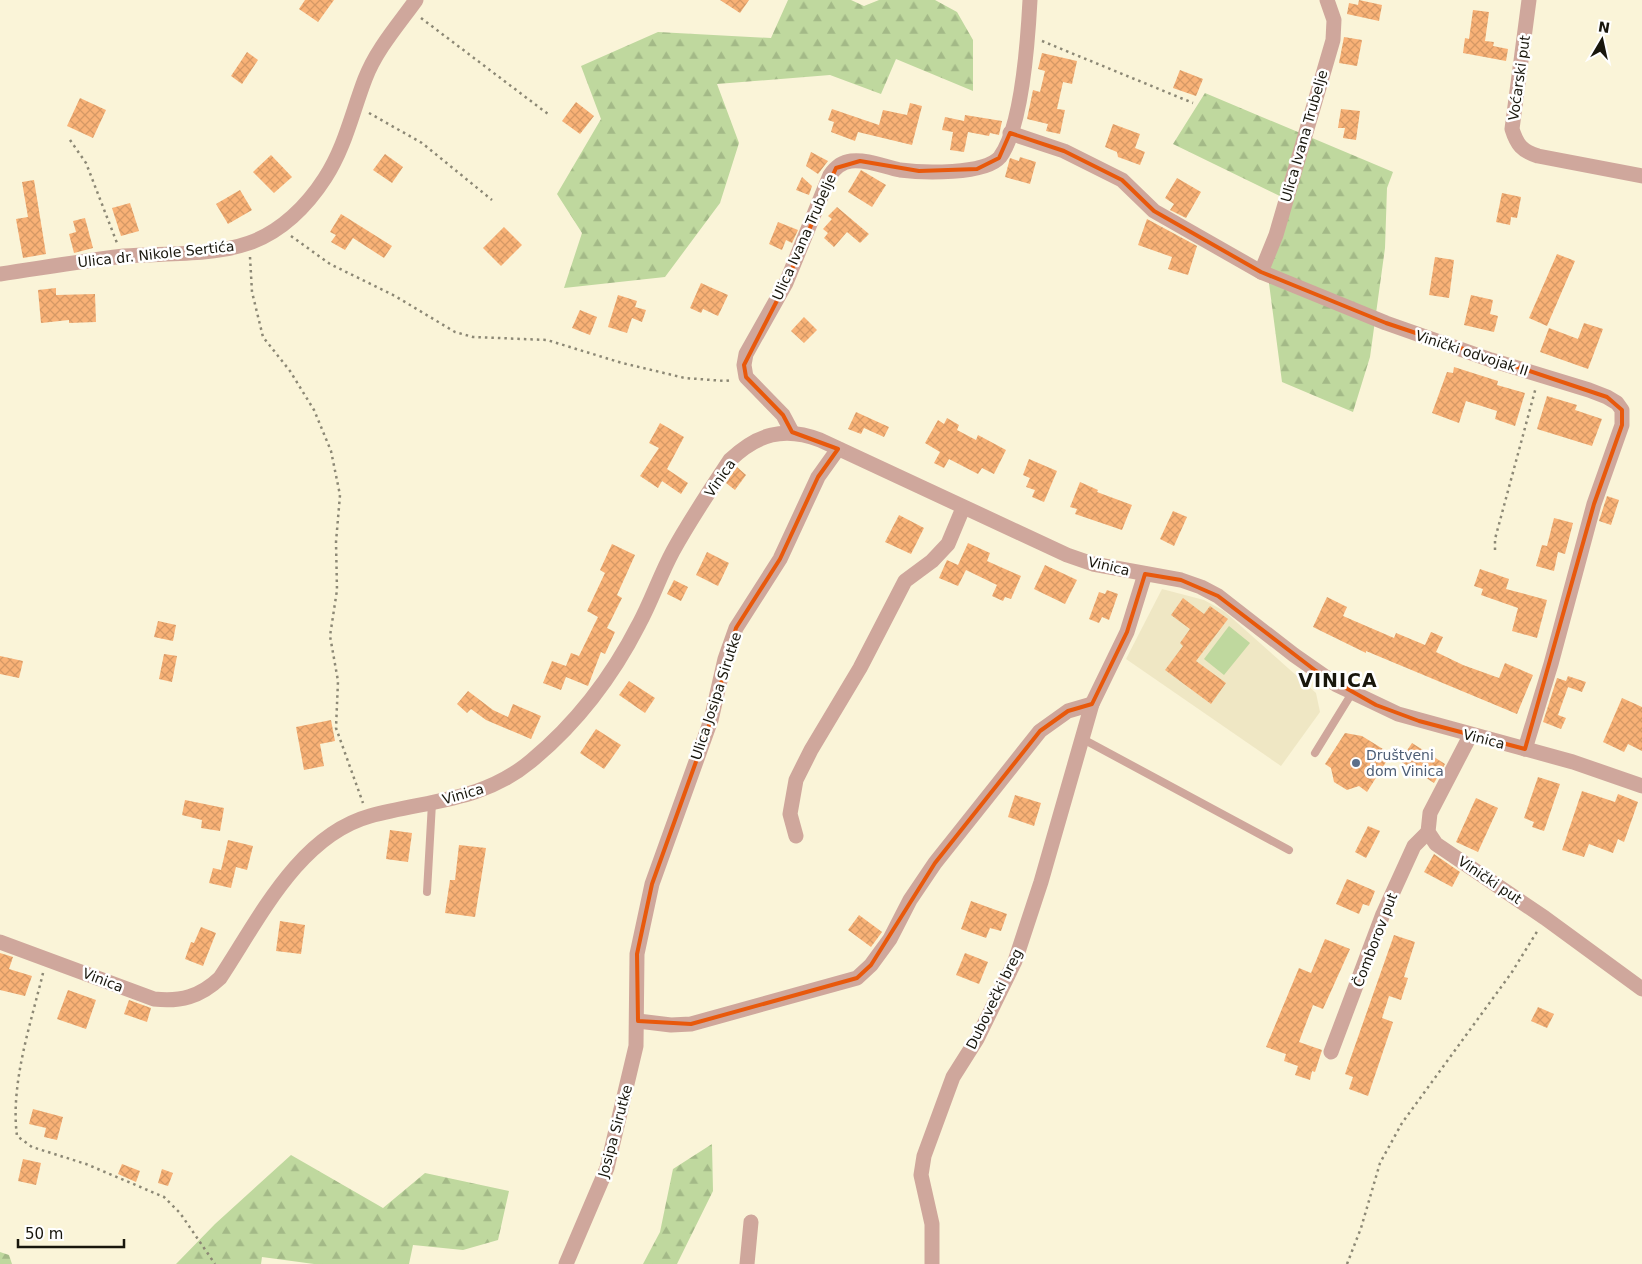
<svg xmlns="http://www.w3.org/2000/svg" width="1642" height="1264" viewBox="0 0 1642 1264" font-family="'DejaVu Sans',sans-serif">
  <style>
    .built { fill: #efe7c4 }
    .green { fill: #bfd89e }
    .forest { fill: url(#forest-firs) }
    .building { fill: url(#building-cross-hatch) }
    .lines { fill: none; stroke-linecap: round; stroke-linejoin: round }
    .path { stroke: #8c8875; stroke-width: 2.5; stroke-dasharray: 2.5 4; stroke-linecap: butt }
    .lane { stroke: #cfa79c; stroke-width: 8 }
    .street { stroke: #cfa79c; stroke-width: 15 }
    .marked { fill: none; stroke: #e8590c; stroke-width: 4; stroke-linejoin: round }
    .service-dot { fill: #5c6f8a; stroke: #fff; stroke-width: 2 }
    .labels { text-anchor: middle; stroke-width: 5; stroke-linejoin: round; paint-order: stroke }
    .street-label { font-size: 14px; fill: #18160c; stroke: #fff }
    .service-label { font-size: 14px; fill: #4e5e75; stroke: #fff; text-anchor: start }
    .district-label { font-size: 19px; font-weight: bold; letter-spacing: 1px; fill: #18160c; stroke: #fff }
  </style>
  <defs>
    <pattern id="forest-firs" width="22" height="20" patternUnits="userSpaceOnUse" patternTransform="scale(1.25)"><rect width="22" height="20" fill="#bfd89e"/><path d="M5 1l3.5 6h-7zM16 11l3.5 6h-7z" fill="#a3b987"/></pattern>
    <pattern id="building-cross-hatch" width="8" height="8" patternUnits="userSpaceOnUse" patternTransform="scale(1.25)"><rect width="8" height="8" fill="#f8b176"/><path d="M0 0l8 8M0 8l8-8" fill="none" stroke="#d49865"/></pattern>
  </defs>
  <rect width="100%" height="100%" fill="#faf4d8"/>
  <polygon class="built" points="1162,589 1204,600 1224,611 1316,693 1320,712 1281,766 1126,659"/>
  <polygon class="green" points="1229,626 1250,643 1224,675 1204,659"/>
  <g class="forest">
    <polygon points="788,0 851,0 864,6 879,0 935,0 957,12 973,40 973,91 896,59 881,94 830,75 717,84 739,143 720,203 665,277 564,288 582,233 557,194 601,119 581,66 658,32 771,38"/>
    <polygon points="1205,93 1393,172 1387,188 1385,248 1370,357 1353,412 1282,382 1265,253 1284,198 1173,144"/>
    <polygon points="712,1144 713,1191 677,1264 643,1264 660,1232 673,1169"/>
    <polygon points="291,1155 383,1208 425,1173 509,1191 498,1240 463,1250 413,1245 409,1264 314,1264 262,1257 261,1264 176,1264 215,1224"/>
    <polygon points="0,1252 9,1255 12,1264 0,1264"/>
  </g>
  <g class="building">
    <polygon points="305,0 334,0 318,22 299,9"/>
    <polygon points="720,0 749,0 740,13"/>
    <polygon points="1359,0 1382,5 1379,21 1347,14 1349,3 1358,5"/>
    <polygon points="1473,10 1489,12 1485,41 1494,42 1493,46 1508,49 1506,61 1463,53 1465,38 1469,39"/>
    <polygon points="1344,37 1362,40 1357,66 1339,63"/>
    <polygon points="247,52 258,60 242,84 231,76"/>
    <polygon points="1042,53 1077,61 1072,84 1063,82 1057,109 1065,110 1060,134 1046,131 1048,124 1027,119 1033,90 1040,92 1045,71 1038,69"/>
    <polygon points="1180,70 1203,79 1196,96 1173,88"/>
    <polygon points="80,98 106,110 93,138 67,126"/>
    <polygon points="576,102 594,116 580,134 562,121"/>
    <polygon points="910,103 922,106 912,145 858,132 855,141 831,132 834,122 828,120 832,109 879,125 883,110 907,115"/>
    <polygon points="1341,109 1360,111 1356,140 1343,138 1345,128 1338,128"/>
    <polygon points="965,115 1002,121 999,135 990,133 989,136 968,132 964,152 950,150 953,132 942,130 945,117 964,121"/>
    <polygon points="1113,124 1140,134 1135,148 1145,152 1140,165 1118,157 1117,152 1105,147"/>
    <polygon points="811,152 828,161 818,174 806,166"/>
    <polygon points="385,154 403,167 392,183 373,170"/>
    <polygon points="271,155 292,177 274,193 253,172"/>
    <polygon points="1020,157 1036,162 1030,184 1005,177 1010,158 1019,161"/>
    <polygon points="861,170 886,185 872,207 848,192"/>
    <polygon points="802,177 812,186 809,195 796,190"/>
    <polygon points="1177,178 1201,192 1186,218 1170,210 1174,204 1165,198"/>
    <polygon points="34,180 46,254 23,258 16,219 28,217 22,182"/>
    <polygon points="240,190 252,210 228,224 216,204"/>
    <polygon points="1502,193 1521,197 1517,218 1511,217 1510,225 1496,222"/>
    <polygon points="130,203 139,231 121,236 112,208"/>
    <polygon points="837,207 869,234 860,243 847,232 834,247 824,238 828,233 823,229 832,219 828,216"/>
    <polygon points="341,214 392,246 384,258 353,238 345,250 331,242 336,235 330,232"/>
    <polygon points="85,218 93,248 74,253 69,234 76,232 73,221"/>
    <polygon points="1147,219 1197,246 1188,275 1168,269 1172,257 1138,245"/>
    <polygon points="778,222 798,230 792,243 786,240 782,250 769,244"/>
    <polygon points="504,227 522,245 501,266 483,248"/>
    <polygon points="1557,254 1575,261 1547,326 1529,318"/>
    <polygon points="1435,257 1454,260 1449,298 1429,295"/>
    <polygon points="701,283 728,295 718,316 703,309 701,313 690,308"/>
    <polygon points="56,288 56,295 95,294 96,322 69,323 69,320 41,323 38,290"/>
    <polygon points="618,295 637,301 635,307 646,310 642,322 632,318 627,333 608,327"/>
    <polygon points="1471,295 1493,300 1490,314 1498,316 1494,332 1464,325"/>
    <polygon points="580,310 597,317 590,335 572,328"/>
    <polygon points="804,317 817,330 804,343 791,331"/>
    <polygon points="1584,323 1603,329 1588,369 1540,352 1549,328 1578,339"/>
    <polygon points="1454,367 1498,381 1497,385 1525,393 1515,426 1495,419 1497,411 1466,401 1459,423 1432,413 1447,372 1453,373"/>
    <polygon points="1547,396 1577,405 1575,410 1602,419 1592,446 1537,429"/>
    <polygon points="856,412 889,427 884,437 864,428 861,434 848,429"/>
    <polygon points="947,418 959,425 957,430 976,440 978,435 1006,450 994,474 982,468 978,474 949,459 944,468 934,463 940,452 925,443 938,420 944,424"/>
    <polygon points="660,423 684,437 667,469 688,483 681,494 662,481 658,488 640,476 659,448 649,443"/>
    <polygon points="1029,459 1057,471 1044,502 1032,497 1035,490 1026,487 1030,478 1023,475"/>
    <polygon points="737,467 746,475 735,490 726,483"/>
    <polygon points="1080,482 1098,490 1097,492 1132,505 1122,530 1075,514 1077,509 1070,507"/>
    <polygon points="1607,496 1619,500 1611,525 1599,521"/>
    <polygon points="1173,511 1187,517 1174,546 1160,539"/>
    <polygon points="899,515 924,528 911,554 885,542"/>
    <polygon points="1554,518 1573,523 1565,554 1558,552 1554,571 1536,566 1542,545 1547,546"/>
    <polygon points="968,543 990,553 987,561 1021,576 1011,599 1005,597 1003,601 992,596 997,585 966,570 958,586 939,578 947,560 958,565"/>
    <polygon points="612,544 635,555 617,595 622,598 607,628 615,632 605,654 601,652 588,686 566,677 561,690 543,683 552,661 566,666 571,653 579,656 598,617 587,611 605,573 600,570"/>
    <polygon points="707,552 729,563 718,586 696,575"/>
    <polygon points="1045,565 1077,580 1065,604 1034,589"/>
    <polygon points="1480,569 1509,579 1506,589 1547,600 1537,638 1512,631 1518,608 1481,595 1483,589 1474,586"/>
    <polygon points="674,580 688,587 681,601 667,594"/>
    <polygon points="1107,590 1118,594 1109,620 1102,617 1099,623 1089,619 1099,592 1105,594"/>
    <polygon points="1327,597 1347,607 1343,616 1394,638 1396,633 1425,645 1431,632 1443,637 1436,652 1463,665 1499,678 1505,663 1533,675 1517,714 1366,651 1366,653 1313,627"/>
    <polygon points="1183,598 1204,614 1210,606 1228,619 1196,661 1226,683 1211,704 1165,670 1183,646 1180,643 1190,629 1171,615"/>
    <polygon points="158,621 176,625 173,641 154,637"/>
    <polygon points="164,654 177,656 172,682 159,679"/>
    <polygon points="0,656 23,661 19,678 0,674"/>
    <polygon points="1568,676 1586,682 1582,692 1568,687 1558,715 1566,718 1561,729 1543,722 1557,678 1566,681"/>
    <polygon points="629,681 655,698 645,713 619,695"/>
    <polygon points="468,691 493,710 508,717 513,704 541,716 531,739 486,720 471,709 467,713 457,704"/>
    <polygon points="1622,698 1642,707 1642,751 1628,744 1624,752 1603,742"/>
    <polygon points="331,720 335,741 320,744 324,766 304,770 296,727"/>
    <polygon points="596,729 621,745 604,769 580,753"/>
    <polygon points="1345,733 1362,736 1391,754 1367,792 1359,786 1347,790 1334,782 1331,768 1325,764"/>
    <polygon points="1412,743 1445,764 1434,783 1400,761"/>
    <polygon points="1538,777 1560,784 1544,831 1532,827 1534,822 1524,818"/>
    <polygon points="1582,791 1615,802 1618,794 1638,802 1624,842 1618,839 1613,853 1589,844 1584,857 1562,850"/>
    <polygon points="1015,795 1041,803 1034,826 1008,817"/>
    <polygon points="1476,798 1498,808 1478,852 1456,842"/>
    <polygon points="185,800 224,808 220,831 201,828 202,820 182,815"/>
    <polygon points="1368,826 1380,831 1366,858 1355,852"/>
    <polygon points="390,830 412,833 408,862 386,859"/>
    <polygon points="228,840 253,846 247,870 236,867 231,888 209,883 213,868 221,870"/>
    <polygon points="459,845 486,848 475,917 445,913 450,880 455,880"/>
    <polygon points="1434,854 1460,872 1452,887 1424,872"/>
    <polygon points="1347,879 1375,891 1369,906 1363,904 1359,914 1336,904"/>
    <polygon points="971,901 1007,914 1001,931 990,928 986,938 961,929"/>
    <polygon points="859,915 882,932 871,947 848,930"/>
    <polygon points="280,921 305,925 301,954 276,951"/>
    <polygon points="201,927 216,933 203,966 185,959 191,942 194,943"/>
    <polygon points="1394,935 1415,942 1404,977 1408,978 1401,1000 1389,996 1382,1018 1393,1022 1368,1096 1349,1089 1353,1077 1345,1074"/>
    <polygon points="1325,939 1350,949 1323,1009 1313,1005 1299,1042 1322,1050 1315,1072 1312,1071 1310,1080 1295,1075 1298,1066 1284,1061 1286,1054 1266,1047 1299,968 1311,973"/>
    <polygon points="0,953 13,957 9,969 32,976 25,996 0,990"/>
    <polygon points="965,953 988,962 979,984 956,975"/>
    <polygon points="68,990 96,1000 86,1029 57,1019"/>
    <polygon points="129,1000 151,1008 147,1022 124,1014"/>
    <polygon points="1538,1007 1554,1014 1547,1028 1531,1021"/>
    <polygon points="33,1109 63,1117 57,1140 44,1137 46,1128 29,1124"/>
    <polygon points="23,1159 41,1163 36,1185 18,1181"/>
    <polygon points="122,1164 140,1171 136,1182 118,1174"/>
    <polygon points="162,1169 173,1173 168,1186 158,1183"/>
  </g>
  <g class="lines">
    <g class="path">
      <polyline points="421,18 548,114"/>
      <polyline points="1042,41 1193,103"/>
      <polyline points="369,113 422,143 492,200"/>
      <polyline points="70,140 86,163 117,243"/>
      <polyline points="291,236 330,264 395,296 455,332 473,337 547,340 622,363 685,378 725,381 732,380"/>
      <polyline points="250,257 252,292 263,337 290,371 314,410 331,451 340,495 336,542 337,590 330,636 338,681 336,728 363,803"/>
      <polyline points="1495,550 1495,539 1536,387"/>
      <path d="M43,973C31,1023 10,1084 17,1136L32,1147L86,1164L164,1197L180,1213L215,1264"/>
      <polyline points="1347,1264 1361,1228 1380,1163 1402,1123 1512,972 1538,930"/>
    </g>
    <g class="lane">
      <polyline points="1081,738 1289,850"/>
      <polyline points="1315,753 1352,693"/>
      <polyline points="427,892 432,803"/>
    </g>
    <g class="street">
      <path d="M1529,0L1512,129C1517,145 1522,151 1538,156L1642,176"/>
      <polyline points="1010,133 1064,151 1122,180 1154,211 1261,272 1386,323 1491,360 1589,390 1607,397 1617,403 1622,410 1622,425 1594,504 1551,664 1525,749"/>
      <polyline points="1261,272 1276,235 1333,40 1334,20 1327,0"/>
      <path d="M0,274C41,268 83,261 124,256C163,253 212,256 249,243C281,232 307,206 325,178C345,147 352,113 365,79C376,50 398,25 416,0"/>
      <path d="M792,432L783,415L746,377L744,365L746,354L786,283L830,175C835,168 842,162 851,161C867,159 885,167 900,170C922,173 985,175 1000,157C1022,127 1028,38 1030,0"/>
      <polyline points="1470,736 1430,813 1428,832 1436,844 1545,918 1642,989"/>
      <polyline points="796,836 790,814 796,780 811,750 860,668 905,581 932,561 948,544 963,508"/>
      <path d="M0,942L154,999C180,1002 200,997 220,978C258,921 298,836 370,816C428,800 482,802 531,761C577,723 612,677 639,624C652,600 660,575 673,551C690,520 710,490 730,460C757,434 784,426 820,440L1067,555L1093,564L1181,580L1201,587L1218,596L1294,655L1337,685L1398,714L1573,762L1642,786"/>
      <polyline points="638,1021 671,1025 691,1024 857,978 871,965 890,939 910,900 935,863 1040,731 1068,711 1092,704"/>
      <polyline points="1331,1052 1383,914 1414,846 1428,832"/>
      <polyline points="566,1264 607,1168 636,1046 637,954 652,884 711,720 725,659 736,628 780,559 818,477 838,449"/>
      <polyline points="747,1264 751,1222"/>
      <polyline points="932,1264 932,1224 921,1175 924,1156 953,1077 977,1039 1015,961 1041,882 1092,704 1127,632 1145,574"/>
    </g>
  </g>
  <path class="marked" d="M1010,133L1064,151L1122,180L1154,211L1261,272L1386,323L1607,397L1622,410V425L1594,504L1525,749L1419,721L1376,705L1316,671L1218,596L1181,580L1145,574L1127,632L1092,704L1068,711L1040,731L935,863L871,965L857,978L691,1024L638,1021L637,954L652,884L711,720L736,628L780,559L818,477L838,449L792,432L783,415L746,377L744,365L786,283L836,168L860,161L919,171L977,169L999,158Z"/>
  <circle class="service-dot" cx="1356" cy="763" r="5"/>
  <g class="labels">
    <g class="street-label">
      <text transform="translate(1519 78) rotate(-82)" y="5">Voćarski put</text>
      <text transform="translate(1304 136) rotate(-74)" y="5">Ulica Ivana Trubelje</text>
      <text transform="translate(804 237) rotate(-66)" y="5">Ulica Ivana Trubelje</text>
      <text transform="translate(156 254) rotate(-6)" y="5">Ulica dr. Nikole Sertića</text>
      <text transform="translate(1472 353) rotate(18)" y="5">Vinički odvojak II</text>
      <text transform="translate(720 478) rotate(-55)" y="5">Vinica</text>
      <text transform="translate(1109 566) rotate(13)" y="5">Vinica</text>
      <text transform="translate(716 696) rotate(-72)" y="5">Ulica Josipa Sirutke</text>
      <text transform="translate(1484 739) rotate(14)" y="5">Vinica</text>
      <text transform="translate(463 794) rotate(-16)" y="5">Vinica</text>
      <text transform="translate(1490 880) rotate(34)" y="5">Vinički put</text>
      <text transform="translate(1375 940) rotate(-69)" y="5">Čomborov put</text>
      <text transform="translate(103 980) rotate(21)" y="5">Vinica</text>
      <text transform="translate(994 999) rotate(-64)" y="5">Dubovečki breg</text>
      <text transform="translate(615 1131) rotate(-75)" y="5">Josipa Sirutke</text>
    </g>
    <g class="service-label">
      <text x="1366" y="760">Društveni<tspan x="1366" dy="16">dom Vinica</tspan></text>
    </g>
    <g class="district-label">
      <text x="1338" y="687">VINICA</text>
    </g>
  </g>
  <g transform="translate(1602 40) rotate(9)" stroke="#ffffff" stroke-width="4" paint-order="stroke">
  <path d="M0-4L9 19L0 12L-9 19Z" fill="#18160c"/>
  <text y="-8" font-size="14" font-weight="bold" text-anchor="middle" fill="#18160c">N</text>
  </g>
  <path d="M18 1239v8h106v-8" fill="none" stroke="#18160c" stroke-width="2.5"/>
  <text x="25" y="1239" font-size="15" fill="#18160c" stroke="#ffffff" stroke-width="4" paint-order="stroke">50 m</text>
</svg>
